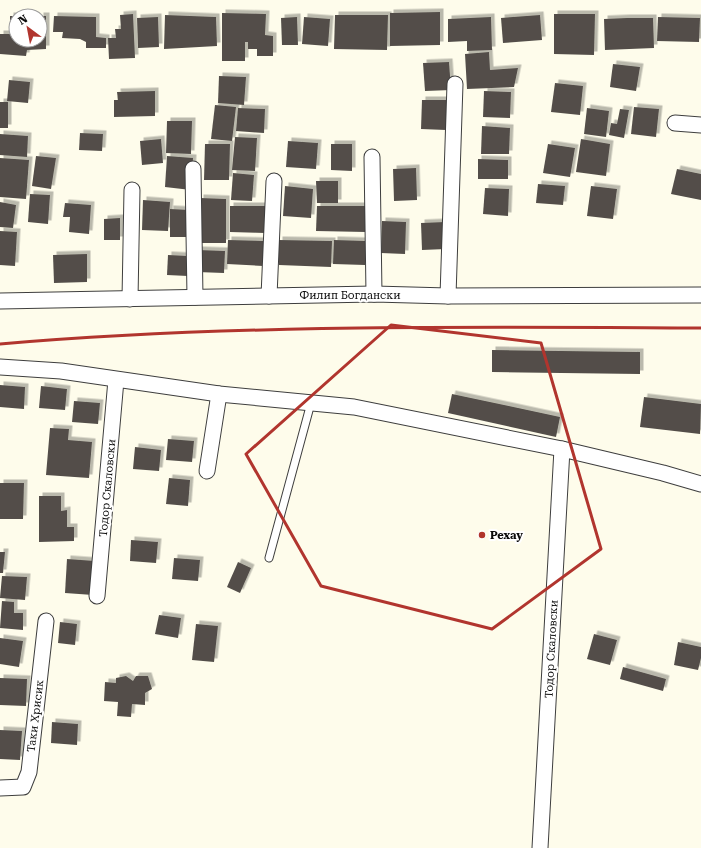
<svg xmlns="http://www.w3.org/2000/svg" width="701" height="848" viewBox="0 0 701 848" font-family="'Roboto Serif',serif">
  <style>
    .building { fill: #534e49; filter: url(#shadow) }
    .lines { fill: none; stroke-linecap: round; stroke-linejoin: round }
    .lane-casing { stroke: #3e3e3e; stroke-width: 9 }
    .street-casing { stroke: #3e3e3e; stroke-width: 17 }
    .lane { stroke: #fff; stroke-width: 7 }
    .street { stroke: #fff; stroke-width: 15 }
    .rail { stroke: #b1352e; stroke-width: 3 }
    .marked { fill: none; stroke: #b1352e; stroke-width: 3; stroke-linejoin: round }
    .poi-dot { fill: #b1352e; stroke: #fff; stroke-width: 1.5 }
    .labels { text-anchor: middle; stroke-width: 4; stroke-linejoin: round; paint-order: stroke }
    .street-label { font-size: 11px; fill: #0b0b0b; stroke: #fff }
    .poi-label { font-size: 11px; font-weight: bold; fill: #0b0b0b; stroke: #fff; text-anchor: start }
  </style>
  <defs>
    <filter id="shadow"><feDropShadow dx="3.5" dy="-3.5" stdDeviation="0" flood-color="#0004"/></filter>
  </defs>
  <rect width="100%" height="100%" fill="#fefceb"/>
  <g class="building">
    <polygon points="440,12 440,45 390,46 390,13"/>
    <polygon points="222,13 266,14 265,35 273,36 273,56 257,56 257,49 248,49 248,42 245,42 245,61 222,61"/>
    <polygon points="133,14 135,58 109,59 108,38 116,38 115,29 121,29 120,15"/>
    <polygon points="554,14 595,14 594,55 554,54"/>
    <polygon points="165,15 216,17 217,46 164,49"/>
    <polygon points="335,15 388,15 387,50 334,49"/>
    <polygon points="540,15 542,40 503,43 501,18"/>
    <polygon points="10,16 16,16 16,40 40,40 40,16 46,16 46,49 27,50 26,56 0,54 0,34 10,34"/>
    <polygon points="54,16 96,17 96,37 106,38 106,48 86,48 86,42 80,39 62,38 63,32 53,32"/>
    <polygon points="158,17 159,47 138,48 137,18"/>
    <polygon points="297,17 298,45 282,45 281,18"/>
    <polygon points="304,17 330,19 328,46 302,44"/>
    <polygon points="491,17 492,50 467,51 467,41 448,42 448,19"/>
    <polygon points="658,17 700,18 699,42 657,41"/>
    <polygon points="627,18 653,18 654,48 605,50 604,19"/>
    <polygon points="489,52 490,70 518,68 514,87 467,89 465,54"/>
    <polygon points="449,62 451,90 425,91 423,63"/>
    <polygon points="613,64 640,67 636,91 610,87"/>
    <polygon points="219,76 246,77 244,105 218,103"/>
    <polygon points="9,80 30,82 28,103 7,101"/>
    <polygon points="555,83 583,86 580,115 551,112"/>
    <polygon points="155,91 155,116 114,117 114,100 118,100 117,92"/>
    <polygon points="484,91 511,92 510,118 483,117"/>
    <polygon points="422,100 446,100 446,130 421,129"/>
    <rect x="0" y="102" width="8" height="26"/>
    <polygon points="215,105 236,107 232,141 211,139"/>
    <polygon points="634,107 659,109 656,137 631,134"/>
    <polygon points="238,108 265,109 264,133 236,131"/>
    <polygon points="587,108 609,111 606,137 584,134"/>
    <polygon points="620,109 629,110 624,138 609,135 611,123 617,124"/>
    <polygon points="167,121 192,121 191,154 166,153"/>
    <polygon points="482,126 510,128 509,154 481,154"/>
    <polygon points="80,133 103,134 102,151 79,150"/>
    <polygon points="0,134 28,136 27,157 0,155"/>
    <polygon points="235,137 257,138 255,171 232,170"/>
    <polygon points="161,139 163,163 142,165 140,141"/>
    <polygon points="581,139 610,144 606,176 576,172"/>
    <polygon points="288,141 318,143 316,169 286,167"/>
    <polygon points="205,144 230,144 229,180 204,180"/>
    <polygon points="331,144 352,144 352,171 331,170"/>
    <polygon points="548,144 575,148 570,177 543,173"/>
    <polygon points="36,156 56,158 51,189 32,186"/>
    <polygon points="167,156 193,158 191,190 165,187"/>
    <polygon points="0,158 29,160 26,199 0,197"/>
    <polygon points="478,159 508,160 508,179 478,179"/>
    <polygon points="416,168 417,200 394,201 393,169"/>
    <polygon points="677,169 701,174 701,200 671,194"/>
    <polygon points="233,173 254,175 252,201 231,200"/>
    <polygon points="316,181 338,181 338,203 317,203"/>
    <polygon points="538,184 565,186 563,205 536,203"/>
    <polygon points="285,186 313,189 311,218 283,216"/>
    <polygon points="591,186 617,189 613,219 587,216"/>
    <polygon points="485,188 509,189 508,216 483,214"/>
    <polygon points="30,194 50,195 48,224 28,222"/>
    <polygon points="200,198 226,199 226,243 200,243"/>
    <polygon points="143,200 170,202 168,231 142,230"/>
    <polygon points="0,202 16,205 13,228 0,227"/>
    <polygon points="65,203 91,205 89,234 69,232 70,217 63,217"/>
    <polygon points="230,206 265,206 265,233 230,232"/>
    <polygon points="317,206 367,206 366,232 316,231"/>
    <polygon points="170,209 190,210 190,237 170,237"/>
    <polygon points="120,218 120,240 104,240 104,219"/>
    <polygon points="382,221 406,222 405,254 381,253"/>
    <polygon points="445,222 446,249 422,250 421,223"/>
    <polygon points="0,231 17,232 15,266 0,265"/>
    <polygon points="228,240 263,241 263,266 227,264"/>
    <polygon points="279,240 332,241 331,267 279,265"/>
    <polygon points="334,240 366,241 365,265 333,264"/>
    <polygon points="198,250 225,251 224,273 197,272"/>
    <polygon points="87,254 87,282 54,283 53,255"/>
    <polygon points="168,255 188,256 188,276 167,275"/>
    <polygon points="492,350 640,352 640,374 492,372"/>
    <polygon points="0,385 25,387 24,409 0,407"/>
    <polygon points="41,386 67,389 65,410 39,408"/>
    <polygon points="452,394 560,417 556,437 448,413"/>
    <polygon points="644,397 701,404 700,434 640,427"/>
    <polygon points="74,401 100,403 98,424 72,422"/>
    <polygon points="50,428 69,429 68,440 92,442 89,478 46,475"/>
    <polygon points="168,439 194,441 192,462 166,460"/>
    <polygon points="135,447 161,450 159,471 133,469"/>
    <polygon points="169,478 190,480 188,506 166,504"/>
    <polygon points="0,483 24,483 23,519 0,519"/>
    <polygon points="39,496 61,496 61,511 67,510 67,527 74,527 74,541 39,542"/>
    <polygon points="131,540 158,542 156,563 130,561"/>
    <polygon points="0,552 5,552 3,573 0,573"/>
    <polygon points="174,558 200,560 198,581 172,579"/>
    <polygon points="67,559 95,561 93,595 65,593"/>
    <polygon points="238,562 251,568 240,593 227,587"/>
    <polygon points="2,576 27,577 25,600 0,598"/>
    <polygon points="2,601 14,602 14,613 23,613 23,630 0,628"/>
    <polygon points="159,615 181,618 178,638 155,634"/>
    <polygon points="60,622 77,624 75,645 58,643"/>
    <polygon points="196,624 218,626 214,662 192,660"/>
    <polygon points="594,634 617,640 610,665 587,659"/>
    <polygon points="0,638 23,641 19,667 0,664"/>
    <polygon points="678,642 701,647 701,658 698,670 674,665"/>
    <polygon points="623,667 666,679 663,691 620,679"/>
    <polygon points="126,676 133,681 136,676 148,676 152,689 145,693 145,705 132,704 131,717 117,716 118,702 104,701 105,682 116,683 116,678"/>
    <polygon points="0,678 27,679 26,706 0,705"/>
    <polygon points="52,722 78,724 77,745 51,743"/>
    <polygon points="0,730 22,731 20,760 0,759"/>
  </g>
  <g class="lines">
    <defs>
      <polyline id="lane" points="269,558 311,403"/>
      <g id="street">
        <polyline points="675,123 701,125"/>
        <polyline points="372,157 374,294"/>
        <polyline points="193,169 195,297"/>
        <polyline points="269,296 274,181"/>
        <polyline points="448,296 455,84"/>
        <polyline points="130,299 132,190"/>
        <polyline points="0,301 374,294 448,296 701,295"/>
        <polyline points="0,367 61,371 219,394 354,407 562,449 663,473 701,484"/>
        <polyline points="207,471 219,394"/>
        <polyline points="97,596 116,380"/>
        <polyline points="0,788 23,787 29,772 46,621"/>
        <polyline points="540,848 562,449"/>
      </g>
    </defs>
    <use href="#lane" class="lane-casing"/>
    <use href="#street" class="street-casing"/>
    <use href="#lane" class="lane"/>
    <use href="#street" class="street"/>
    <path class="rail" d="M0,344C233,324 467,327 701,328"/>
  </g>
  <path class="marked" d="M391,325L541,343L601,549L492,629L321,586L246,454Z"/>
  <circle class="poi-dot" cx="482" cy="535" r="4"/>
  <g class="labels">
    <g class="street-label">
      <text x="350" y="299">Филип Богдански</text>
      <text transform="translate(107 488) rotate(-85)" y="4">Тодор Скаловски</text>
      <text transform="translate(551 649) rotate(-87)" y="4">Тодор Скаловски</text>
      <text transform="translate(35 716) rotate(-83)" y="4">Таки Хрисик</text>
    </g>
    <g class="poi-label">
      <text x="490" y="539">Рехау</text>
    </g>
  </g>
  <g transform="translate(28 28) rotate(328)"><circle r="19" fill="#ffffff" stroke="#9d9d9d"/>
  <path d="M0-3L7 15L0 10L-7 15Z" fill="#b1352e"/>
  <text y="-6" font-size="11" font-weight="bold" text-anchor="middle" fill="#0b0b0b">N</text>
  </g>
</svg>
